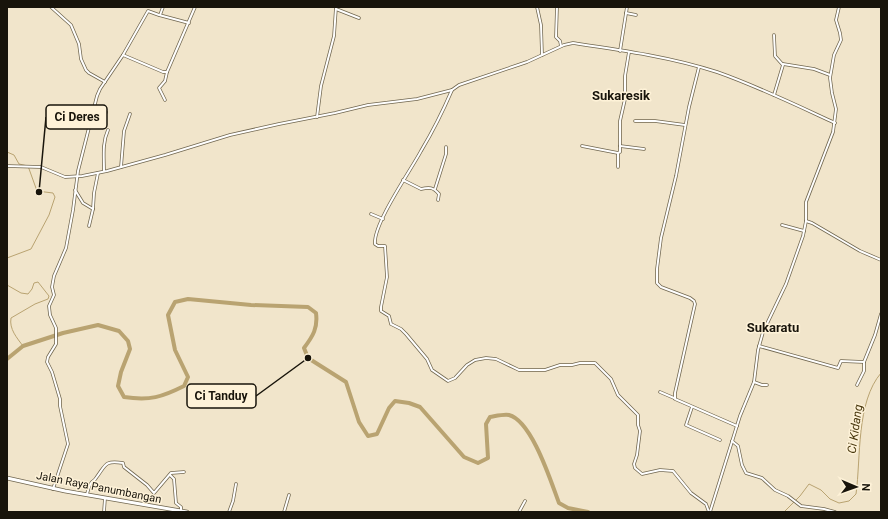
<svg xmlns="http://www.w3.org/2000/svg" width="888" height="519" viewBox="0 0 888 519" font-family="Roboto,sans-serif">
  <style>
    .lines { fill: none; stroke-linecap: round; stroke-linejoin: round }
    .stream { stroke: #b9a371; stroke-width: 1 }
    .river { stroke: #b9a371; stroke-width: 4 }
    .minor-casing { stroke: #70664f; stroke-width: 3.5 }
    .secondary-casing { stroke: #70664f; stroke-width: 4.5 }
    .minor { stroke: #fff; stroke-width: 2 }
    .secondary { stroke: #fff; stroke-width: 3 }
    .labels { text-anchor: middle; stroke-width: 3; stroke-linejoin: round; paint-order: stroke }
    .street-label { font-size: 11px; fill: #18140b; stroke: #fef2d8 }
    .water-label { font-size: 12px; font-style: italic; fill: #48370e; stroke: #fef2d8 }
    .quarter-label { font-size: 13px; font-weight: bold; fill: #18140b; stroke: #fef2d8 }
    .leader { fill: none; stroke: #18140b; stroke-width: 1.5 }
    .callout-dot { fill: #18140b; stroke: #fef2d8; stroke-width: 1.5 }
    .callout { fill: #fef2d8; stroke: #18140b; stroke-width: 1.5 }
    .callout-label { font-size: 12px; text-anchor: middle; font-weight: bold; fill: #18140b }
  </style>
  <rect width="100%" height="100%" fill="#f1e5cb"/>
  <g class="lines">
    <g class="stream">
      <polyline points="7,152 14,155 19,164 28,166 37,191 53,193 55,197 49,215 31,249 7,258"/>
      <path d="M7,285L21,293L28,294L32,289L34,283L38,282L49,296L48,299L35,304L11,318C9,329 17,338 23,346"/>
      <path d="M784,512L800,496L809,484L821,490L830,499L839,503L849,501L856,494C861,458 856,402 881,373"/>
    </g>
    <path class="river" d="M7,359L23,346L63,333L98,325L119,331L128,341L130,349L121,372L118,386L124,397C150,401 162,397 184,386L188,377L175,350L168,315L175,302L188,299L251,305L308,307L316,313C318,328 313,336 304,348L308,358L346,382L359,422L368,436L377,434L389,408L395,401L409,403L420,407L464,457L478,463L488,458L486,424L490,417C496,416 504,414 509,415C532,421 551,482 559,503L568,508L588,512"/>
    <defs>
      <g id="minor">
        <polyline points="51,7 71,25 79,44 81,59 86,70 89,73 105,82"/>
        <polyline points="537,7 541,25 542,55"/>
        <polyline points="557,7 556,37 560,41 561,46"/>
        <polyline points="336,9 359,18"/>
        <polyline points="626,13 636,15"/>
        <polyline points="160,15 163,7"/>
        <polyline points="620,51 627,7"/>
        <polyline points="123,55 148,11 159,15 189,23"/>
        <polyline points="783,64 814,69 830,75"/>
        <polyline points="699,67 689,107 676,176 661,238 657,269 657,283 661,287 690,298 694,301 695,304 675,393 675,399 737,426"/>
        <path d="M452,90C443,111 433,131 421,151C411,170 373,224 375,244L378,246H385L387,277L381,307V311L389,316L391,324L401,329L406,334L427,359L432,370L448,381L455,378L467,365L475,360L486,358L496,359L519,370H545L560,365H572L580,363H595L611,379L618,395L638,415V425L640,431L637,455L634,464L635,468L642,474L660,470L673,471L691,493L706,504L709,512"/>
        <polyline points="774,95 783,65 775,56 774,35"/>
        <polyline points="165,100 159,88 165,81 167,72"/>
        <polyline points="317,117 321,86 334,36 336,7"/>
        <polyline points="635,121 655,121 685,125"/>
        <polyline points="89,125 100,127 106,112"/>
        <polyline points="582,146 618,153 620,152 620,121 625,99 625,76 629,52"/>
        <polyline points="620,146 644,149"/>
        <path d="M7,166L41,167L65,177L82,176L107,171L165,155L230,135L279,124L335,113L368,105L417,99L452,90L459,85L527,62L564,45L573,43C621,50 671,57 717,72C757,86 796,105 835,123"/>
        <polyline points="121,167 124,131 130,114"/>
        <polyline points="618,167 618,153"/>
        <path d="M104,171C104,157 102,143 108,130"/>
        <path d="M403,180L421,189C429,187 433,187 439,194L438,200"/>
        <polyline points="435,189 446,154 446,147"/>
        <polyline points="75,190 83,203 93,209"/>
        <polyline points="371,214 383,219"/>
        <polyline points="806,221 812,223 860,251 881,260"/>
        <polyline points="782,225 804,231"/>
        <polyline points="89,226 93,209 94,193 98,173"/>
        <polyline points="759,346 838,368 841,361 864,362"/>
        <polyline points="754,382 762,385 767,385"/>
        <polyline points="857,385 864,371 864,362 875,335 881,314"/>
        <polyline points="660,392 674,398"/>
        <polyline points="692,407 686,425 720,440"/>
        <polyline points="732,441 738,446 742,465 746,473 762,478 775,490 788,496 801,506 824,509 835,512"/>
        <polyline points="170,475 174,479 176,503 181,507 181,511"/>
        <polyline points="53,489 68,444 60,406 60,399 52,372 47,362 48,357 56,344 56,328 50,315 49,306 54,295 52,287 54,276 66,248 73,210 78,171 97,96 100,89 123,55 163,72 167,72 195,7"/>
        <path d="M87,494C88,491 89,485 92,482C93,481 95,480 96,478C106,465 104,460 123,463L124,467L147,485L154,493L171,473L184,472"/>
        <polyline points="104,512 105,498"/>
        <polyline points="229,512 233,501 236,484"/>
        <polyline points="284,512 289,495"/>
        <polyline points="519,512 525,501"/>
        <polyline points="710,512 740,416 754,382 758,350 763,332 786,284 803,236 806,221 806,202 833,132 836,109 832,93 830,78 834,55 841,40 840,33 836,20 839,7"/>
      </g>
      <polyline id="secondary" points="7,478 65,491 187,512"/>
    </defs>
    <use href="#minor" class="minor-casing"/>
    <use href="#secondary" class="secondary-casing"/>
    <use href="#minor" class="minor"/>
    <use href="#secondary" class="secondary"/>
  </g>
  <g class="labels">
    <g class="street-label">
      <text transform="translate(99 487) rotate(11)" y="4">Jalan Raya Panumbangan</text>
    </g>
    <g class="water-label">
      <text transform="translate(855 429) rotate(-82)" y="4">Ci Kidang</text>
    </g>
    <g class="quarter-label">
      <text x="621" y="100">Sukaresik</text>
      <text x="773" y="332">Sukaratu</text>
    </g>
  </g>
  <path class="leader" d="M39 192L46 117M308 358L256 396"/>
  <g class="callout-dot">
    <circle cx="39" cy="192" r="4"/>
    <circle cx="308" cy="358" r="4"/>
  </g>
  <g class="callout">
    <rect x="46" y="105" width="61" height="24" rx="4"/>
    <rect x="187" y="384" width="69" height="24" rx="4"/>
  </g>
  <g class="callout-label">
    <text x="77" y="121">Ci Deres</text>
    <text x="221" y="400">Ci Tanduy</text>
  </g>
  <rect width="888" height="519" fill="none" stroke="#18140b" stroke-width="16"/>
  <g transform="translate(856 487) rotate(92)" stroke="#fef2d8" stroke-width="3" paint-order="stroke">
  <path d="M0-3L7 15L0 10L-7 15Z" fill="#18140b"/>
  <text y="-6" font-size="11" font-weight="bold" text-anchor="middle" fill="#18140b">N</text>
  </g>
</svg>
